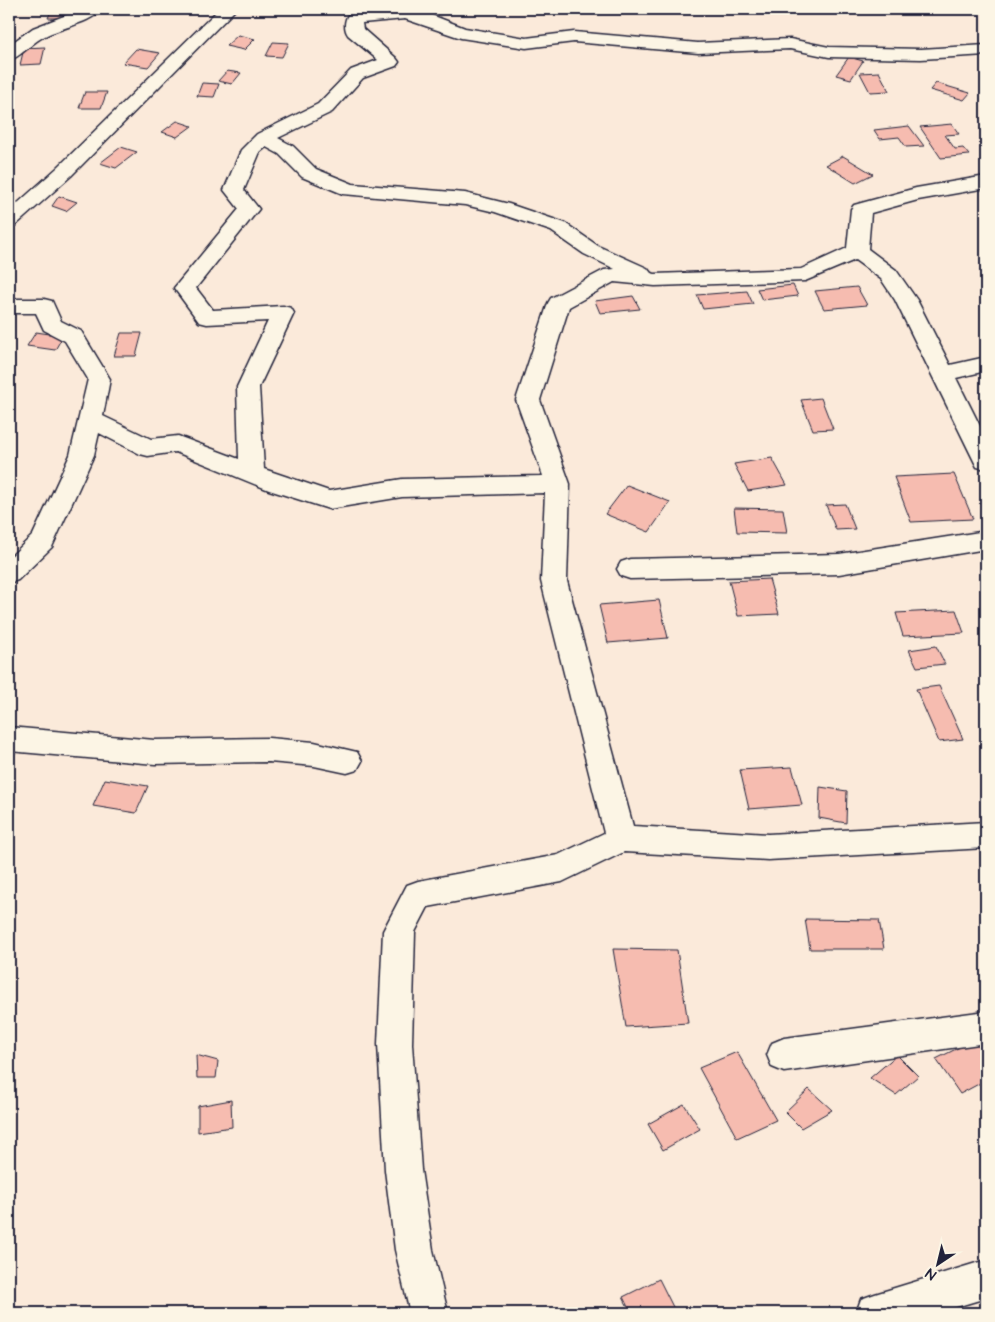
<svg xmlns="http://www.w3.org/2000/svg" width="995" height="1322" viewBox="0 0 995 1322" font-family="'Architects Daughter',sans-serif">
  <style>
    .building { fill: #f6bcb0; stroke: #22223b }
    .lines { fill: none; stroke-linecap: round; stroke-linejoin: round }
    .minor-casing { stroke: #22223b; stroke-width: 3 }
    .minor { fill: #fcf5e5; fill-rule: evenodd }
  </style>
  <rect width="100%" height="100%" fill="#fbeada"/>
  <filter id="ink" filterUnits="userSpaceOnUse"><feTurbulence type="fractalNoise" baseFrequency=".02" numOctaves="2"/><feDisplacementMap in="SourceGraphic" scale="10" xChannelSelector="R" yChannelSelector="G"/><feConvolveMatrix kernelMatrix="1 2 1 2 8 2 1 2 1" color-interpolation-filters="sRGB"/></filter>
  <g filter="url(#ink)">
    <g class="building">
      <polygon points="52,9 74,9 69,18 48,18"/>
      <polygon points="238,35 255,39 244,50 226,46"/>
      <polygon points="273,42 289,43 282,57 266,56"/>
      <polygon points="45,47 41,64 20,65 24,48"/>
      <polygon points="136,49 160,53 148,67 123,63"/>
      <polygon points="849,57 863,61 851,79 836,75"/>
      <polygon points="227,71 241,73 232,84 218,81"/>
      <polygon points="879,72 889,91 870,92 860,73"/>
      <polygon points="202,83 219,84 214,97 197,96"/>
      <polygon points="936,83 970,93 964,100 930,90"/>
      <polygon points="85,92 107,92 101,108 79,108"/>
      <polygon points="177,121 192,126 177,137 162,132"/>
      <polygon points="952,124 959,134 945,135 955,149 963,148 969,155 941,158 920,127"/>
      <polygon points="909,126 924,146 906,147 899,137 880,139 874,130"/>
      <polygon points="121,147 137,152 116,168 100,163"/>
      <polygon points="843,156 873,174 855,183 826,165"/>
      <polygon points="59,196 77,202 66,211 52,206"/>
      <polygon points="793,285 798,296 762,300 757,289"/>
      <polygon points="857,287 867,305 824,309 815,291"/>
      <polygon points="747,291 753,304 703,309 697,295"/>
      <polygon points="633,296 640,309 600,313 595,301"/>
      <polygon points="36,332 63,336 55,350 27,346"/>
      <polygon points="121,333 142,333 136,356 114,356"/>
      <polygon points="821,398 833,429 813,430 801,400"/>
      <polygon points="772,458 787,485 748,491 734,464"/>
      <polygon points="954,474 973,519 911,522 894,477"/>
      <polygon points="627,485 670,502 649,532 605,514"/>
      <polygon points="845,504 855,529 836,530 826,505"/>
      <polygon points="734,508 783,509 787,533 737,532"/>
      <polygon points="769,579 779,614 738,616 729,581"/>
      <polygon points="659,600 668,638 608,643 599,605"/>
      <polygon points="956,610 964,633 903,636 896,613"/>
      <polygon points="936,646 945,664 917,667 909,650"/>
      <polygon points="939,686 963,739 939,742 916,689"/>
      <polygon points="792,767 802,805 749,809 740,770"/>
      <polygon points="105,779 148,786 136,813 93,806"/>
      <polygon points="820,787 847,791 846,823 819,818"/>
      <polygon points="805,919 879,920 884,949 810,949"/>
      <polygon points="613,949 677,950 688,1023 626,1027"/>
      <polygon points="986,1034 986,1080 960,1094 936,1059"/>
      <polygon points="737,1052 776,1120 737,1138 699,1068"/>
      <polygon points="196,1055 218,1061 216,1078 197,1078"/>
      <polygon points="897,1055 918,1076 896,1095 870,1078"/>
      <polygon points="809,1089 832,1110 801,1128 785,1112"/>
      <polygon points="231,1100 232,1127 198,1132 198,1106"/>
      <polygon points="684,1104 700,1129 663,1150 648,1124"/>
      <polygon points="659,1279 676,1313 631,1313 623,1297"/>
    </g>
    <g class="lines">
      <defs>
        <g id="minor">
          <path d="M82,9H102C93,22 60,28 45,36C32,42 20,58 9,60V45L33,28Z"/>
          <polygon points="219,9 236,9 71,176 16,225 9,227 9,211 57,168"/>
          <path d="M379,9H404L429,14L465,28L526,38L574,32L698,43L790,39L829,47L921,49L986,45V55L921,59L829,57L790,49L698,53L574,42L526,48L461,38L405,19L362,23L363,29L396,58L399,62L396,66L363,78L332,112L278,138L293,146L316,169L353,184L465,193L509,204L565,223L598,246L647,268L651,273L655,274L801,269L847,248L851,209L854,205L916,188L986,176V188L918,200L871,213L868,249L896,270L917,300L950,365L986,357V371L956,378L986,438V469L977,467L974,461L895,300L881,279L855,260L805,281L655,286L614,282L569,307L540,400L570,484L567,581L633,826L768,834L986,822V848L768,860L624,852L562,882L428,907L415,932L412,1044L421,1170L433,1250L448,1313H410L395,1250L385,1170L378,1044L383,931L407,885L418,881L558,855L604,833L541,581L545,493L402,497L329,509L269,490L176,452L148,456L140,454L99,433L94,455L52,547L18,580L9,583V558L33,535L70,455L88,379L65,341L44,330L36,313H9V299H44L52,301L61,321L81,331L110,379L103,416L151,439L178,436L239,459L237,387L268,321L207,324L199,322L174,288L239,209L224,190L241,150L257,134L318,104L351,70L378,60L348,35C344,29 344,21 348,15L380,11ZM266,147L279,154L302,177L343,194L465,205L495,212L551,231L584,254L615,269L604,270L551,298L548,303L516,400L543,476L402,479L329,491L264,469L259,387L294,313L291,308L283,306L213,310L196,288L259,209L244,190L260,152Z"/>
          <polygon points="986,531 986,549 839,574 630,579 621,576 617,569 621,562 630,559 839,554"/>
          <polygon points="9,727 155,740 269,738 314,742 357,752 362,761 357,770 347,773 314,766 269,762 155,764 9,751"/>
          <polygon points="986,1011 986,1043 784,1072 772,1067 767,1055 772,1043 784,1038"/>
          <polygon points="986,1260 986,1298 936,1313 856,1313 861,1299 875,1294"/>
        </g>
      </defs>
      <use href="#minor" class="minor-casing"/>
      <use href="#minor" class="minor"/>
    </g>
  </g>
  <rect width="995" height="1322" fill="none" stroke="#fcf5e5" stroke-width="30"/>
  <rect x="15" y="15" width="965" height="1292" fill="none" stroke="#22223b" stroke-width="2" filter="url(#ink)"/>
  <g transform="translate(938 1264) rotate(215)" stroke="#fcf5e5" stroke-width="4" paint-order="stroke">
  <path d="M0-4L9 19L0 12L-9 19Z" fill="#22223b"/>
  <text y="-8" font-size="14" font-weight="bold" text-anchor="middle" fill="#22223b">N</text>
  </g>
</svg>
